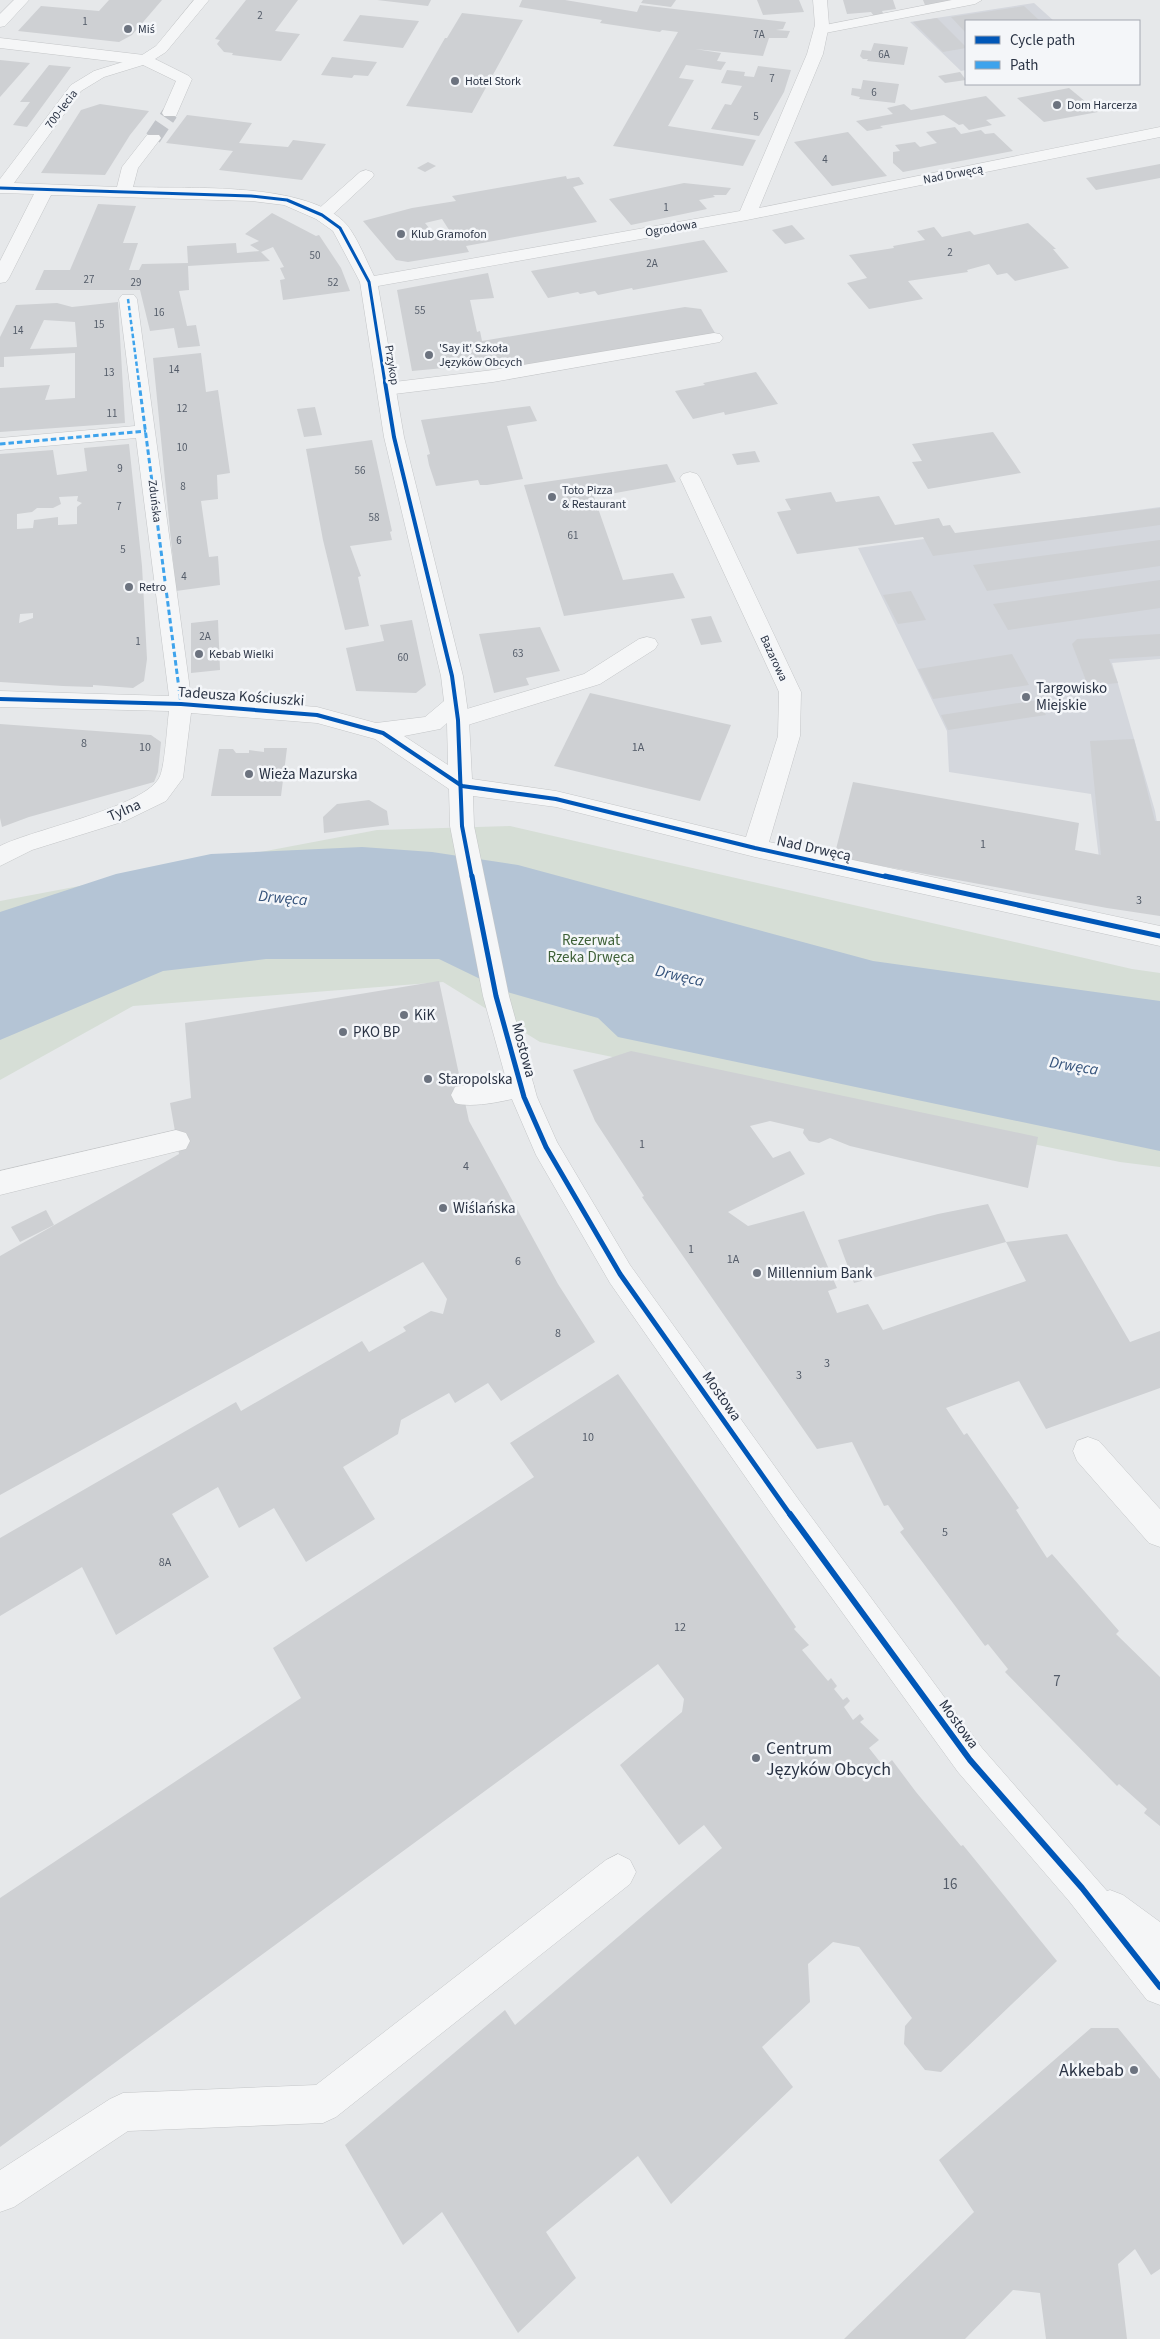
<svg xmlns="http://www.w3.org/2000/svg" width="1160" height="2339" viewBox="0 0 1160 2339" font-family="'Source Sans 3',sans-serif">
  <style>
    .built { fill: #d4d7dd }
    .green { fill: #d6ded6 }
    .water { fill: #b4c4d5 }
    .building { fill: #ced0d3; fill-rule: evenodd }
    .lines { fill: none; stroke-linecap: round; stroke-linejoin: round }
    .minor-tunnel { stroke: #c1c4c9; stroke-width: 16; stroke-dasharray: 16 8; stroke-linecap: butt }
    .service-casing { stroke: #c4c6c8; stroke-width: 1 }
    .minor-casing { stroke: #c4c6c8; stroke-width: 1 }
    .service { fill: #f5f6f7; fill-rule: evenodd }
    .minor { fill: #f5f6f7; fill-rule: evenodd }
    .quiet-far1 { stroke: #3ea3ec; stroke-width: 2.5; stroke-dasharray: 4.5 2.5; stroke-linecap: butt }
    .quiet { stroke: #3ea3ec; stroke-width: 3; stroke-dasharray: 5.5 3; stroke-linecap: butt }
    .cycleway-far3-casing { stroke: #f4f6f9; stroke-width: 5 }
    .cycleway-far2-casing { stroke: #f4f6f9; stroke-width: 6 }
    .cycleway-far1-casing { stroke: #f4f6f9; stroke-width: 8 }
    .cycleway-casing { stroke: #f4f6f9; stroke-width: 9 }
    .cycleway-far3 { stroke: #0057b8; stroke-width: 3 }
    .cycleway-far2 { stroke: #0057b8; stroke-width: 4 }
    .cycleway-far1 { stroke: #0057b8; stroke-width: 5 }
    .cycleway { stroke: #0057b8; stroke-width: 6 }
    .poi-dot { fill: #6c737f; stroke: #f4f6f9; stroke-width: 2 }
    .labels { text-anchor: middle; stroke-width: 5; stroke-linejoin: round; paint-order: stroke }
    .far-number-label { font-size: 11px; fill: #545c69 }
    .far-poi-label { font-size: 12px; fill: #2b3445; stroke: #f4f6f9; text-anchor: start }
    .far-street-label { font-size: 12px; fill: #2b3445; stroke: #f4f6f9 }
    .number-label { font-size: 12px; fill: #545c69 }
    .poi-label { font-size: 15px; fill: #2b3445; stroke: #f4f6f9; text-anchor: start }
    .street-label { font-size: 15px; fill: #2b3445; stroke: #f4f6f9 }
    .park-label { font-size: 15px; fill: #3f6138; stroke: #f4f6f9 }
    .near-number-label { font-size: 15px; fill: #545c69 }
    .water-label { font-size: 16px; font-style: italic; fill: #34527a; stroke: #f4f6f9 }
    .near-poi-label { font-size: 18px; fill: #2b3445; stroke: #f4f6f9; text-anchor: start }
  </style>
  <rect width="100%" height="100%" fill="#e6e8ea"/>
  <g class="built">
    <polygon points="1034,3 1054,21 966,21 966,70 961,71 910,22"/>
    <polygon points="1160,507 1160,659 1112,663 1155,811 1160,840 1101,874 1091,794 949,772 947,731 858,548"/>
  </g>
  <polygon class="green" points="510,826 1132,969 1160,973 1160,1167 1120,1162 540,1042 443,982 133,1006 0,1080 0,901 377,830"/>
  <polygon class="water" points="362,847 432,852 518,865 873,961 1160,1001 1160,1151 618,1037 598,1018 507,992 439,959 266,959 163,971 0,1040 0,912 116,874 211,854"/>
  <g class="building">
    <polygon points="109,0 162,0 132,35 119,42 18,31 41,6 99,11"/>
    <polygon points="246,0 298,0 275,31 300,34 281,61 232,55 233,53 224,52 217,44 220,40 215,39"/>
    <polygon points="377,0 431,0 428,6"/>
    <polygon points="522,0 565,0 637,12 640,5 786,22 783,29 776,30 790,31 787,38 769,38 763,56 695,49 721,53 717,61 726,62 721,70 686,65 679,78 694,80 668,126 756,140 743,166 613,146 678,32 662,30 660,32 600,23 602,20 519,7"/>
    <polygon points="643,0 676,0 671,7 641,3"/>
    <polygon points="757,0 799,0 804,12 763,15"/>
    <polygon points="843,0 893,0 896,9 882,11 884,15 874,16 871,12 847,14"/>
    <polygon points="923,0 948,0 948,1 925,5"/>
    <polygon points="1024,6 1040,21 966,21 966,33 951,17"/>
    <polygon points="462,13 523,20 472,113 406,106 445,38 447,38"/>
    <polygon points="360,15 419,21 403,48 343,41"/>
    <polygon points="937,18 966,47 966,48 943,52 913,22"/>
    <polygon points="874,43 908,47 904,65 867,61 868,59 863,59 860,56 862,50 871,51"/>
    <polygon points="332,57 377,62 368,76 354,75 352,78 321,75"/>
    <polygon points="0,60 30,63 0,97"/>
    <polygon points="49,65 71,67 27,127 13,125 30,102 20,102"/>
    <polygon points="758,66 791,70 784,92 759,136 711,129 725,104 731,105 742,86 721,83 727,70 745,72 744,76 754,77"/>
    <polygon points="960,72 966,80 945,83 938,76"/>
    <polygon points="863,80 899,84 895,103 859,99 860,97 851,95 852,88 861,89"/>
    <polygon points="1069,88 1098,112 1044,122 1017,98"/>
    <polygon points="986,96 1006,116 986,120 992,125 969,130 963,124 959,125 944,115 880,126 883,128 867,131 856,121 893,114 887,108 904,104 911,110"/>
    <polygon points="100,104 149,111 130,135 105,175 41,173 81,110"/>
    <polygon points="187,115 252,123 239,143 288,147 293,140 326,144 302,180 219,170 233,151 166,143"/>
    <polygon points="955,127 961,134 981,130 985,134 994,133 1013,151 903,172 893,163 893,152 900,151 895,145 915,142 920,147 937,143 926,132"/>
    <polygon points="848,132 887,176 832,186 794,142"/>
    <polygon points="428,162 436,166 425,172 417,168"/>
    <polygon points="1160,164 1160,178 1096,190 1086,178"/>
    <path d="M566,176L567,179L579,177L584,184L573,187L597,222L466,246L469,252L408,262L396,260L363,221L412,208L456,201L452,196ZM442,219L451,233L435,235L425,223Z"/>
    <polygon points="684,183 731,188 726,195 713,195 715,197 699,200 707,209 631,225 609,199"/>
    <polygon points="98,204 136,206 123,243 138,243 129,270 139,270 142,264 188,263 187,246 236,243 237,253 260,251 270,261 188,266 189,290 179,291 187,326 196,325 200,346 178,348 174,328 150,331 140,290 35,290 44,270 70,270"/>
    <polygon points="272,213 316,236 319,235 341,268 350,291 283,300 280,280 285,279 280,268 284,267 273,247 261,252 250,245 259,241 245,234"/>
    <polygon points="1028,223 1056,249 1053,249 1069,268 1015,281 1007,273 997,275 989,264 967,270 968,272 908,281 923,299 869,309 847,283 867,278 849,255 894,248 893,246 925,240 917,231 934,227 942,237 970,231 974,235"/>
    <polygon points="792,225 805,239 785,244 772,230"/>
    <polygon points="704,240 728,272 633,290 632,288 598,295 595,291 580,294 578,292 548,298 531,271"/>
    <polygon points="488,273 494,298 470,300 477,332 480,331 482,341 685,307 701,309 715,333 517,367 487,364 412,371 397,290"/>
    <path d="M118,302L125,423L0,432V388L50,385L45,400L75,398V353L4,357V367H0V337L16,305L57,303L72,307ZM44,320L75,322L77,347L30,349Z"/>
    <polygon points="201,353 206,392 218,390 230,473 217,475 218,499 201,501 209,557 218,556 220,585 176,591 153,358"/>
    <polygon points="756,372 778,404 725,415 724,412 693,419 675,391 705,385 703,383"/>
    <polygon points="530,406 537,421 507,426 523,479 487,485 480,485 478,480 436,486 429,465 427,455 430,454 421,420"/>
    <polygon points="315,407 322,435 304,437 297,409"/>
    <polygon points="993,432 1021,473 928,489 912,462 922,461 912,444"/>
    <polygon points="372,440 392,531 390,532 392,540 350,546 361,576 358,577 369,626 345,630 323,540 306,449"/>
    <path d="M129,444L142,566L147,659L144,681L133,688L93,685V687L63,686L0,682V454L53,450L57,475L87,471L84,448ZM78,496L77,501L82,503L77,507V524L58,525V517L34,520L33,528L17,529V514L32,512L37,508H53L61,504L59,497ZM33,613V618L19,623L20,614Z"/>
    <polygon points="755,451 760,462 737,465 732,454"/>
    <polygon points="667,464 676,482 610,494 600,490 592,491 623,580 673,573 685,598 564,616 524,485"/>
    <polygon points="831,492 836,502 879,496 895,525 939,518 943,526 950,525 955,533 1160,508 1160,525 933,556 923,537 797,554 777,512 791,510 785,499"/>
    <polygon points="1160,540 1160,566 987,591 973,565"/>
    <polygon points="1160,580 1160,608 1008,630 993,604"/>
    <polygon points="911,591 926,620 898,624 883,595"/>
    <polygon points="711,616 722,642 701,645 691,619"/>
    <polygon points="218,620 220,670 191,673 191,623"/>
    <polygon points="412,620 426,685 416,693 356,691 346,648 384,641 380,625"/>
    <polygon points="540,627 560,671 526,678 529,685 494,693 479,634"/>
    <polygon points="1160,634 1160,656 1109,659 1118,683 1088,686 1072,644 1077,639"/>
    <polygon points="1012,654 1029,685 933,699 918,669"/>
    <polygon points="590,693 731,725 700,801 554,766"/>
    <polygon points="1038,700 1046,715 948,730 941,715"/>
    <polygon points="0,724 151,735 161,742 158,772 154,782 29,817 2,827 0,818"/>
    <polygon points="1134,739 1155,821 1160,821 1160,916 1107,908 834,857 853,782 1079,823 1075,850 1101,855 1090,741"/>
    <polygon points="264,748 287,748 281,796 211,796 219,749 233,749 236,753 249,753 249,750 264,752"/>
    <polygon points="369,800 387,811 389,825 324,833 323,817 337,804"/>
    <polygon points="439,981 469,1121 558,1284 595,1342 501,1401 488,1383 455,1403 449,1393 401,1420 398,1434 343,1467 375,1519 306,1562 274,1508 239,1528 218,1487 172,1514 209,1577 116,1635 82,1567 0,1616 0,1538 236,1402 241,1411 362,1341 369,1352 406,1331 403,1327 431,1311 443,1314 447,1299 423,1262 0,1495 0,1256 179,1154 170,1103 191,1098 185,1023"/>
    <polygon points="631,1051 1038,1137 1028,1188 850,1146 830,1138 819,1143 809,1141 803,1133 804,1129 770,1121 750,1126 773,1158 790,1151 805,1174 728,1212 748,1226 804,1211 837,1288 828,1291 837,1313 868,1304 883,1330 1026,1281 1006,1242 1067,1234 1130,1342 1160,1331 1160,1388 1046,1429 1019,1381 946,1408 964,1435 967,1433 1019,1508 1016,1510 1047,1558 1052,1554 1119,1631 1116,1634 1160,1677 1160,1826 1144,1813 1147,1809 1119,1784 1117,1786 1005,1672 1008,1669 988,1644 985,1646 900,1532 904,1529 888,1505 884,1506 852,1442 817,1449 642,1197 644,1196 595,1121 573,1070"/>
    <polygon points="988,1204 1006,1242 854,1283 838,1240 938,1214"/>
    <polygon points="46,1210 54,1225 20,1242 11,1227"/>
    <polygon points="618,1374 796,1627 794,1629 809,1645 802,1650 828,1681 831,1678 837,1686 834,1689 843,1700 847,1697 850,1701 844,1707 853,1720 860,1714 864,1719 860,1722 879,1740 869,1748 884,1767 892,1760 916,1792 961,1846 963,1845 1057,1961 941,2072 925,2070 904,2044 905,2026 912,2018 859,1947 833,1942 808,1964 810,2002 762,2047 793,2087 671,2204 638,2156 546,2232 576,2278 518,2333 442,2212 403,2245 345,2145 505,2010 515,2025 722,1848 704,1825 679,1845 620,1765 682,1712 684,1699 658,1664 0,2147 0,1898 301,1698 273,1648 534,1477 510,1443"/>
    <polygon points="1091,2028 1118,2028 1160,2079 1160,2269 1151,2275 1135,2249 1118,2264 1127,2339 1046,2339 1040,2293 1013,2290 965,2339 844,2339 974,2212 939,2160"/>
  </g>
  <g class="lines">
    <polyline class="minor-tunnel" points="153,138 170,113"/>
    <defs>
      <g id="service">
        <polygon points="14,0 29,0 5,26 0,27 0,14"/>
        <polygon points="952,0 982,0 975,4 820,34 813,30 820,26"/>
        <polygon points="0,38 144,55 152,60 144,65 0,48"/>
        <polygon points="366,170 372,172 374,175 372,178 328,219 316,219 314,215 316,211 360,172"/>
        <polygon points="714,333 720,334 723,338 720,342 493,382 386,395 379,393 377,389 379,385 386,383 493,370"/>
        <polygon points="647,637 655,639 658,644 655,649 600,684 458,728 450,726 447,720 450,714 584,674 639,639"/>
        <path d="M521,1075L530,1078L534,1086L530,1094C512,1100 472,1109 455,1103L451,1095L455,1087Z"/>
        <polygon points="176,1130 186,1133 190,1141 186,1149 0,1195 0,1171"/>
        <polygon points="1088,1437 1099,1441 1160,1509 1160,1547 1149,1543 1077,1461 1073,1451 1077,1441"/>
        <polygon points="618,1854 630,1860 636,1872 630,1884 336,2117 323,2123 128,2131 14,2207 0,2212 0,2170 110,2099 123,2093 316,2085 606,1860"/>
      </g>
      <path id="minor" d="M194,0H209L166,52L155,59L189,76L192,79L176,116H164L162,113L176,81L143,65L104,77L81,91L14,183L117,187L122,167L147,135H159L161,138L138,168L133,187C188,189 309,181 347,225C358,239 366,260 374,276L740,211L807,54L815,25L813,0H827L829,25L823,54L759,208L1160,127V137L747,220L378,286L404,437L463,676L469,720L472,779L556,791L746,837L778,736L779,692L680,478L683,474L690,472L697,474L700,478L801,692L800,736L769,842L1160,926V946L755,857L556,807L473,796L474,826L509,996L537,1097L557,1142L630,1265L801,1503L982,1748L1107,1891L1110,1890L1123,1895L1160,1922V2005L1147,2000L1069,1901L958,1772L779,1525L610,1283L536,1155L511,1097L483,996L450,826L449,789L375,739L317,723L191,713L183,778L166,801L125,821L32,850L0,866V846C33,829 147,807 160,776C165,764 167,726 169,711L0,707V691L169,696L136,438L0,450V438L135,426L119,299L122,295H134L137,299L191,697L317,707L376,723L425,717L444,701L441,676L384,437L360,282L333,231L316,219L284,205L251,201L51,195L9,278L6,282L0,283V261L34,194L0,193V179L71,85L94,71L139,57L156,46ZM447,723L448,765L404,736L440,729Z"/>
    </defs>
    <use href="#service" class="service-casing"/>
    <use href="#minor" class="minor-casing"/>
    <use href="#service" class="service"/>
    <use href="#minor" class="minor"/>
    <polyline class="quiet-far1" points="128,299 139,383"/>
    <g class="quiet">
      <polyline points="139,382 181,704"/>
      <polyline points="0,444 146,431"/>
    </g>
    <defs>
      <polyline id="cycleway-far3" points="0,188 251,196 287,200 322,215 340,228 369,282 385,383"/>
      <g id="cycleway-far2">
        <polyline points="385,382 394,437 452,676 458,720 462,826 472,878"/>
        <polyline points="0,699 181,704 317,715 383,733 462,786 556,799 755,848 891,878"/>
      </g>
      <g id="cycleway-far1">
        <polyline points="472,876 496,996 524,1097 546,1147 620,1274 791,1516"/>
        <polyline points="885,876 1160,936"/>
      </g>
      <polyline id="cycleway" points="790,1514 970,1760 1082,1888 1160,1987"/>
    </defs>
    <use href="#cycleway-far3" class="cycleway-far3-casing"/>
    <use href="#cycleway-far2" class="cycleway-far2-casing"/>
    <use href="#cycleway-far1" class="cycleway-far1-casing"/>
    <use href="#cycleway" class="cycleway-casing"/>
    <use href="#cycleway-far3" class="cycleway-far3"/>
    <use href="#cycleway-far2" class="cycleway-far2"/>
    <use href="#cycleway-far1" class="cycleway-far1"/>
    <use href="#cycleway" class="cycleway"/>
  </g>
  <g class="poi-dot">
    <circle cx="128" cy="29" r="5"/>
    <circle cx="455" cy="81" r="5"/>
    <circle cx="1057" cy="105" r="5"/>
    <circle cx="401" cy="234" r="5"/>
    <circle cx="429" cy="355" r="5"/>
    <circle cx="552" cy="497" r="5"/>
    <circle cx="129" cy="587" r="5"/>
    <circle cx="199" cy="654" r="5"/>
    <circle cx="1026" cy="697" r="5"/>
    <circle cx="249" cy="774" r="5"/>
    <circle cx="404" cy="1015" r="5"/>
    <circle cx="343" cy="1032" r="5"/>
    <circle cx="428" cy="1079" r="5"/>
    <circle cx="443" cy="1208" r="5"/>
    <circle cx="757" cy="1273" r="5"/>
    <circle cx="756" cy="1758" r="5"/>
    <circle cx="1134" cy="2070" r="5"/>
  </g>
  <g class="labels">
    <g class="far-number-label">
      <text x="260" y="19">2</text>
      <text x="85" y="25">1</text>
      <text x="759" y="38">7A</text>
      <text x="884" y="58">6A</text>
      <text x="772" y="82">7</text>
      <text x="874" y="96">6</text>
      <text x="756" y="120">5</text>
      <text x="825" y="163">4</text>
      <text x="666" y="211">1</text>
      <text x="950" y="256">2</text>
      <text x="315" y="259">50</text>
      <text x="652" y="267">2A</text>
      <text x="89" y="283">27</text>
      <text x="136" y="286">29</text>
      <text x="333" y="286">52</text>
      <text x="420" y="314">55</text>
      <text x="159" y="316">16</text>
      <text x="99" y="328">15</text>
      <text x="18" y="334">14</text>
      <text x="174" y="373">14</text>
      <text x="109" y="376">13</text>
      <text x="182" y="412">12</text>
      <text x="112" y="417">11</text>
      <text x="182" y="451">10</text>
      <text x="120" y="472">9</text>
      <text x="360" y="474">56</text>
      <text x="183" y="490">8</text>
      <text x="119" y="510">7</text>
      <text x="374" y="521">58</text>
      <text x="573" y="539">61</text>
      <text x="179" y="544">6</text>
      <text x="123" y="553">5</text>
      <text x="184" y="580">4</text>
      <text x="205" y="640">2A</text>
      <text x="138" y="645">1</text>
      <text x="518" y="657">63</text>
      <text x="403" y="661">60</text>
    </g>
    <g class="far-poi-label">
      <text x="138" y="33">Miś</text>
      <text x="465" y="85">Hotel Stork</text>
      <text x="1067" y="109">Dom Harcerza</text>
      <text x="411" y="238">Klub Gramofon</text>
      <text x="439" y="352">'Say it' Szkoła<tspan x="439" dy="14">Języków Obcych</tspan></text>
      <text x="562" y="494">Toto Pizza<tspan x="562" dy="14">&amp; Restaurant</tspan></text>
      <text x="139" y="591">Retro</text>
      <text x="209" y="658">Kebab Wielki</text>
    </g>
    <g class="far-street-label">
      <text transform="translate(61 109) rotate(-53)" y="4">700-lecia</text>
      <text transform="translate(953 174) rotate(-11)" y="4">Nad Drwęcą</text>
      <text transform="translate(671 228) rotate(-10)" y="4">Ogrodowa</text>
      <text transform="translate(392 365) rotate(81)" y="4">Przykop</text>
      <text transform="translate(155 501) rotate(83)" y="4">Zduńska</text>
      <text transform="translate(774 658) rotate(65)" y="4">Bazarowa</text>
    </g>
    <g class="number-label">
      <text x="84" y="747">8</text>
      <text x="145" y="751">10</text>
      <text x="638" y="751">1A</text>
      <text x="983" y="848">1</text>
      <text x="1139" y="904">3</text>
      <text x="642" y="1148">1</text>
      <text x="466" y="1170">4</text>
      <text x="691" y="1253">1</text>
      <text x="733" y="1263">1A</text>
      <text x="518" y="1265">6</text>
      <text x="558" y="1337">8</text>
      <text x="827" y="1367">3</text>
      <text x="799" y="1379">3</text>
      <text x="588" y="1441">10</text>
      <text x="945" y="1536">5</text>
      <text x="165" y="1566">8A</text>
      <text x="680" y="1631">12</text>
    </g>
    <g class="poi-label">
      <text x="1036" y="693">Targowisko<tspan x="1036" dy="17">Miejskie</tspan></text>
      <text x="259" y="779">Wieża Mazurska</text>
      <text x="414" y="1020">KiK</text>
      <text x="353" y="1037">PKO BP</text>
      <text x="438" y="1084">Staropolska</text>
      <text x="453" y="1213">Wiślańska</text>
      <text x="767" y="1278">Millennium Bank</text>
    </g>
    <g class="street-label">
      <text transform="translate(241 696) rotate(4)" y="5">Tadeusza Kościuszki</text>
      <text transform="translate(124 810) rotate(-23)" y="5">Tylna</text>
      <text transform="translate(814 848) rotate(12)" y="5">Nad Drwęcą</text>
      <text transform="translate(524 1050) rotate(75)" y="5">Mostowa</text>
      <text transform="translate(722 1396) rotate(55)" y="5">Mostowa</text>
      <text transform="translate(959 1724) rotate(54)" y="5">Mostowa</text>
    </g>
    <g class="park-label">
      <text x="591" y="945">Rezerwat<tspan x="591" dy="17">Rzeka Drwęca</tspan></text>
    </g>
    <g class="near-number-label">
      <text x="1057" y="1686">7</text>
      <text x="950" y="1889">16</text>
    </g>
    <g class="water-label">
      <text transform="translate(283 897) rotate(5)" y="6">Drwęca</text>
      <text transform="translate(680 975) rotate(13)" y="6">Drwęca</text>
      <text transform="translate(1074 1065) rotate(9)" y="6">Drwęca</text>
    </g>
    <g class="near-poi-label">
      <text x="766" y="1754">Centrum<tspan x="766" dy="21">Języków Obcych</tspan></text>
      <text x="1124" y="2076" text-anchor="end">Akkebab</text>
    </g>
  </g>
  <rect x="965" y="20" width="175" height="65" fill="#f4f6f9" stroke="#a4a8b1"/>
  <rect x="975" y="36" width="25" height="8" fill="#0057b8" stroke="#a4a8b1"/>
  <text x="1010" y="45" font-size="15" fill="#2b3445">Cycle path</text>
  <rect x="975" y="61" width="25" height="8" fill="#3ea3ec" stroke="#a4a8b1"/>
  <text x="1010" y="70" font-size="15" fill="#2b3445">Path</text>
</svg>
